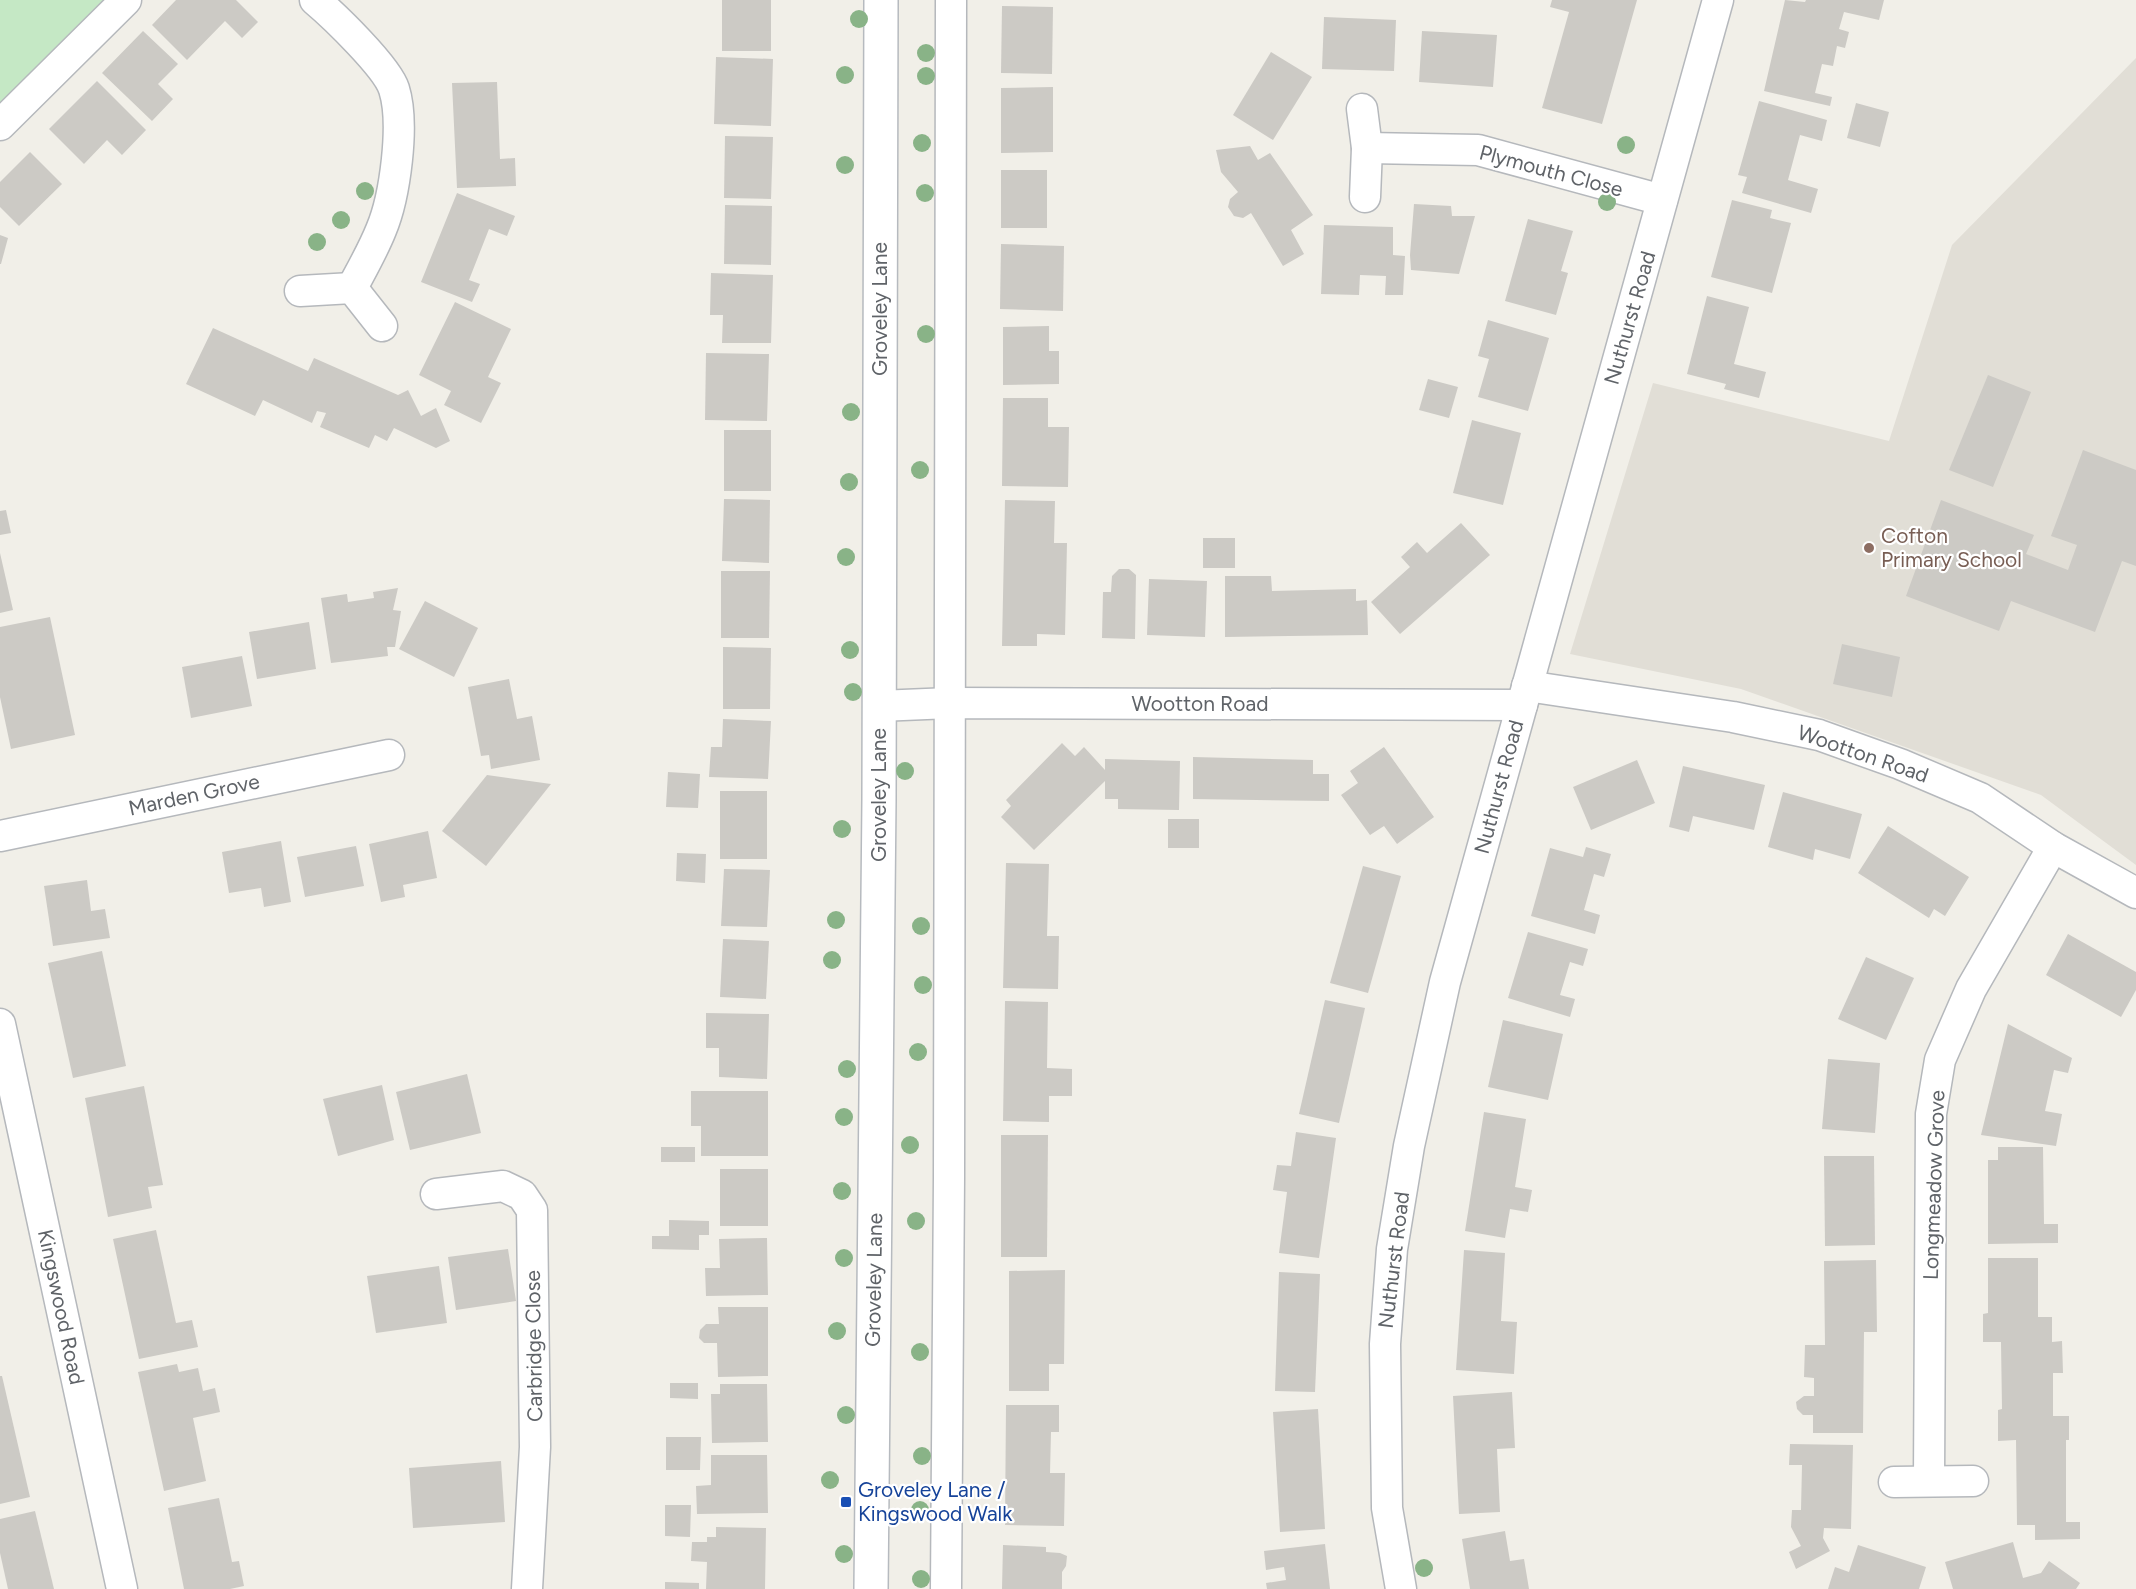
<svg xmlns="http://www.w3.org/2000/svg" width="2136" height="1589" viewBox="0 0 2136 1589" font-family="Figtree,sans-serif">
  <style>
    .education { fill: #e1ded6 }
    .green { fill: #c5e8c5 }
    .building { fill: #cccac5 }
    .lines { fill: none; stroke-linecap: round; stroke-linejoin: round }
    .street-casing { stroke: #b5b8bc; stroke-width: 33 }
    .secondary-casing { stroke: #b6babf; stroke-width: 36 }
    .street { stroke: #fff; stroke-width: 30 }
    .secondary { stroke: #fff; stroke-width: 33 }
    .tree { fill: #89b387 }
    .education-dot { fill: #8d6e63; stroke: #fff; stroke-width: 2 }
    .transit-dot { fill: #1a4fb4; stroke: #fff; stroke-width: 2 }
    .labels { text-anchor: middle; stroke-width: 4.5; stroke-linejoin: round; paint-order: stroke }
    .street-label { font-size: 21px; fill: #5f6368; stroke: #fff }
    .education-label { font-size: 21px; fill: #785e54; stroke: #fff; text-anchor: start }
    .transit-label { font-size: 21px; fill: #164399; stroke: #fff; text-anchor: start }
  </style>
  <rect width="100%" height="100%" fill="#f1efe8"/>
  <polygon class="education" points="2136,58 2136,865 2041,795 1741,689 1570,654 1653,383 1889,441 1952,245"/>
  <polygon class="green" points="0,0 105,0 0,105"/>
  <g class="building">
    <polygon points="176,0 236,0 258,22 242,38 225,21 187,60 152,25"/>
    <rect x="722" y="0" width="49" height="51"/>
    <polygon points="1552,0 1637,0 1602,124 1542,108 1569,12 1550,7"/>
    <polygon points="1785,0 1805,2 1806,0 1884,0 1879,20 1844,12 1839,29 1849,32 1845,48 1837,46 1833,66 1822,64 1815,93 1832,97 1830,106 1764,91"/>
    <polygon points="1002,6 1053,7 1052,74 1001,73"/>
    <polygon points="1324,17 1396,20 1394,71 1322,69"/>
    <polygon points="143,31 178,64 158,84 173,99 152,121 102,73"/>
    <polygon points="1422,31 1497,35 1493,87 1419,82"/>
    <polygon points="1271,52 1312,77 1273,140 1233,115"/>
    <polygon points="716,57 773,59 771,126 714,124"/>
    <polygon points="97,81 146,130 122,155 107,140 84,164 49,129"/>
    <polygon points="497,82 500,159 515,158 516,186 457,188 452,83"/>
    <polygon points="1053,87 1053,152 1001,153 1001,88"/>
    <polygon points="1759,101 1827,120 1822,141 1800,135 1788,180 1818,189 1811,213 1742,193 1747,177 1738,175"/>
    <polygon points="1856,103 1889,112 1880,147 1847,138"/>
    <polygon points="725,136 773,137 771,199 724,198"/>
    <polygon points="1250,146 1258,160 1270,153 1313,215 1291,230 1304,254 1283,266 1251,213 1243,218 1234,216 1228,207 1230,199 1238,192 1221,172 1216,150"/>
    <polygon points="30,152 62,184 19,226 0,207 0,182"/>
    <rect x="1001" y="170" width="46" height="58"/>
    <polygon points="457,193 515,216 507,236 489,229 469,280 480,284 472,302 421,282"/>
    <polygon points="1732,200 1772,210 1770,218 1791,223 1772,293 1711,277"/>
    <polygon points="1414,204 1451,206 1452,216 1475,216 1459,274 1411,270 1410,255"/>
    <polygon points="725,205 772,206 771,265 724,264"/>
    <polygon points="1528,219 1573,231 1561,271 1568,273 1556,315 1505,301"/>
    <polygon points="1324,225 1393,227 1393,255 1405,256 1403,295 1385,295 1386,276 1360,275 1359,295 1321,294"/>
    <polygon points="0,235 8,238 1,264 0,264"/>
    <polygon points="1001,244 1064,246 1063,311 1000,309"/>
    <polygon points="711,273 773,275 771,343 722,343 723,315 710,315"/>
    <polygon points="1707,296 1749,307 1734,364 1766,372 1759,398 1724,389 1726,384 1687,374"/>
    <polygon points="455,302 511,329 488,377 501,383 481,423 444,405 451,391 419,375"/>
    <polygon points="1488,320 1549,338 1528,411 1478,397 1489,359 1478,356"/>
    <polygon points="1049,326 1049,351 1059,351 1059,384 1003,385 1003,327"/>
    <polygon points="213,328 308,371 314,358 398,395 408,390 421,416 436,408 450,441 436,448 394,428 387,441 375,435 369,448 320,427 326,413 317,411 312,423 263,400 255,416 186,384"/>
    <polygon points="706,353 769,354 767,421 705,420"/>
    <polygon points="1988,375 2031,392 1993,487 1949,470"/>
    <polygon points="1428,379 1458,387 1449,418 1419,410"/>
    <polygon points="1003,398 1048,398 1048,427 1069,427 1068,487 1002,486"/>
    <polygon points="1472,420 1521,433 1503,505 1453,493"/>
    <rect x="724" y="430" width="47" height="61"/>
    <polygon points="2083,450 2136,470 2136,566 2122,561 2095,632 2011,601 1999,631 1906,596 1941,500 2034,535 2026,554 2068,570 2077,545 2051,536"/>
    <polygon points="724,499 770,500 769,563 722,561"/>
    <polygon points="1005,500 1055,501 1054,543 1067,543 1065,635 1037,634 1037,646 1002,646"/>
    <polygon points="6,510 11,533 0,535 0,511"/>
    <polygon points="1461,523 1490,555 1400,634 1371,602 1410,567 1401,557 1417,542 1427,553"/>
    <rect x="1203" y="538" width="32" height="30"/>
    <polygon points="0,553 13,610 0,613"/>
    <polygon points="1119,569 1129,569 1136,575 1135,639 1102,638 1103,592 1111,592 1112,576"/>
    <polygon points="721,571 770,571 769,638 721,638"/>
    <polygon points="1225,576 1271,576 1272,591 1356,589 1356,601 1367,600 1368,635 1225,637"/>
    <polygon points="1149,579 1207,581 1205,637 1147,635"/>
    <polygon points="398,588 393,610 401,611 395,647 387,647 388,656 331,663 321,598 347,594 348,602 374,598 373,592"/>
    <polygon points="425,601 478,628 454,677 399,649"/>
    <polygon points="50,617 75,735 11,749 0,697 0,627"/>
    <polygon points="309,622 316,669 257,679 249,632"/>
    <polygon points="1842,644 1900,657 1892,697 1833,684"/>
    <polygon points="723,647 771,648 770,709 723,709"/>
    <polygon points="242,656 252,706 191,718 182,667"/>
    <polygon points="509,679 517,719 532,716 540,760 491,769 489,755 481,756 468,687"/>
    <polygon points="723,719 771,721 768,779 709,777 711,747 722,747"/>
    <polygon points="1062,743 1075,756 1084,747 1105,770 1105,759 1180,761 1179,810 1118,809 1118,799 1105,799 1105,781 1034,850 1001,817 1011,806 1006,800"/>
    <polygon points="1384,747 1434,817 1397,844 1384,826 1370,835 1341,795 1358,783 1350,771"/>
    <polygon points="1193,757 1313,760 1313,774 1329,774 1329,801 1193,799"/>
    <polygon points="1637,760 1655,803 1591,830 1573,787"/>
    <polygon points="1683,766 1765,785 1754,830 1693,816 1689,832 1669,827"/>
    <polygon points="668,772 700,774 698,808 666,807"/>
    <polygon points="487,775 551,784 486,866 442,831"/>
    <rect x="720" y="791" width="47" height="68"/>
    <polygon points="1783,792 1862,814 1850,859 1815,849 1813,860 1768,847"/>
    <rect x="1168" y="819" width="31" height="29"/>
    <polygon points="1888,826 1969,877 1945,916 1934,909 1929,918 1858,873"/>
    <polygon points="428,831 437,878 403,885 405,897 381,902 369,844"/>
    <polygon points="281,841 291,902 264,907 261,888 229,893 222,852"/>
    <polygon points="356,846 364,886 305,897 297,857"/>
    <polygon points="1586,847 1611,854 1604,877 1594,874 1584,910 1600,915 1595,934 1531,916 1550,848 1583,857"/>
    <polygon points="677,853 706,854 705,883 676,881"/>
    <polygon points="1006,863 1049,864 1047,936 1059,936 1058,989 1003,988"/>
    <polygon points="1363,866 1401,876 1368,993 1330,983"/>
    <polygon points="724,869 770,870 767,927 721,926"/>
    <polygon points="87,880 91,911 105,909 110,938 53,946 44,886"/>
    <polygon points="1528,932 1588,949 1583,966 1570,962 1560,995 1575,999 1570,1017 1508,998"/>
    <polygon points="2068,934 2136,972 2136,990 2121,1017 2046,975"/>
    <polygon points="723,939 769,941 766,999 720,997"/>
    <polygon points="102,951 126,1066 73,1078 48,963"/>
    <polygon points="1866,957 1914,978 1886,1040 1838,1019"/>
    <polygon points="1325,1000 1365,1008 1339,1123 1299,1114"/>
    <polygon points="1005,1001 1048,1002 1047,1068 1072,1069 1072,1096 1049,1096 1049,1122 1003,1121"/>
    <polygon points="706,1013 769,1014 767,1079 719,1077 719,1048 706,1048"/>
    <polygon points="1503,1020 1563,1034 1548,1100 1488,1087"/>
    <polygon points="2008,1024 2072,1058 2068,1073 2054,1070 2045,1111 2062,1114 2056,1146 1981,1135"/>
    <polygon points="1828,1059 1880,1063 1875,1133 1822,1129"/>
    <polygon points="467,1074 481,1133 410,1150 396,1092"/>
    <polygon points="382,1085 394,1140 338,1156 323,1099"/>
    <polygon points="144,1086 163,1185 148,1187 152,1208 108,1217 85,1098"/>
    <polygon points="691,1091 768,1091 768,1156 701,1156 701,1126 691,1126"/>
    <polygon points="1484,1112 1526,1119 1515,1187 1532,1190 1528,1212 1510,1209 1505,1238 1465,1231"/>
    <polygon points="1296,1132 1336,1138 1319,1258 1279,1253 1287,1192 1273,1190 1277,1165 1291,1166"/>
    <polygon points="1001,1135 1048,1135 1047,1257 1001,1257"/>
    <rect x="661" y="1147" width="34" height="15"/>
    <polygon points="1998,1147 2043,1147 2044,1224 2058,1224 2058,1243 1988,1244 1988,1160 1998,1160"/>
    <polygon points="1824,1156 1874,1156 1875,1245 1825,1246"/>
    <rect x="720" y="1169" width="48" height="57"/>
    <polygon points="669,1220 709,1221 709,1235 699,1235 699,1250 652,1249 652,1236 669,1236"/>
    <polygon points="156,1230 176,1323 192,1320 198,1347 139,1359 113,1239"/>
    <polygon points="767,1238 768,1295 706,1296 705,1268 720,1268 719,1239"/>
    <polygon points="508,1249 516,1301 456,1310 448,1257"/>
    <polygon points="1464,1250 1505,1253 1501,1321 1517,1322 1514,1374 1456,1370"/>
    <polygon points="1988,1258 2038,1258 2038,1317 2052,1317 2052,1342 2062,1341 2063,1373 2053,1373 2053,1416 2069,1416 2069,1440 2066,1440 2066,1522 2080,1522 2080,1539 2035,1540 2035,1525 2017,1525 2016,1440 1998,1441 1998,1410 2002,1409 2001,1342 1983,1342 1983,1314 1988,1313"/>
    <polygon points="1876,1260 1877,1332 1864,1332 1863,1433 1813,1433 1813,1415 1803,1415 1797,1409 1796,1402 1804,1396 1814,1396 1814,1378 1804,1377 1805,1345 1825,1345 1824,1261"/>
    <polygon points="439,1266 447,1323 376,1333 367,1276"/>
    <polygon points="1065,1270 1064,1364 1049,1364 1049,1391 1009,1391 1009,1271"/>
    <polygon points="1279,1272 1320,1274 1315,1392 1275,1391"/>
    <polygon points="718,1307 768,1307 768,1376 718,1377 717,1343 704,1343 699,1338 700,1330 706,1324 719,1324"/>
    <polygon points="177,1364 179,1372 198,1368 203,1391 215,1388 220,1412 193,1418 206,1481 164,1491 138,1372"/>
    <polygon points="0,1376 2,1376 30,1497 0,1504"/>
    <polygon points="670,1383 698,1383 698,1399 670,1398"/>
    <polygon points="720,1384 767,1384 768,1442 712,1443 711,1394 720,1394"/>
    <polygon points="1512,1392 1515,1448 1497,1449 1500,1512 1459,1514 1453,1396"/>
    <polygon points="1006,1405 1059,1405 1059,1432 1051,1432 1050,1473 1065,1473 1064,1526 1005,1525"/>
    <polygon points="1318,1409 1325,1529 1280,1532 1273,1412"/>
    <polygon points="666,1437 701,1437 700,1470 666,1470"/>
    <polygon points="1790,1444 1853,1445 1851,1529 1824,1528 1823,1538 1830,1551 1796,1569 1789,1552 1801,1546 1791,1527 1792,1510 1801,1510 1802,1465 1789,1465"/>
    <polygon points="711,1455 767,1455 768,1513 697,1514 696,1486 711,1485"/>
    <polygon points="501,1461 505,1522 413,1528 409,1468"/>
    <polygon points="219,1498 232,1562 239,1561 244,1586 230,1589 184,1589 168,1508"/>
    <polygon points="665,1505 691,1505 690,1537 665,1536"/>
    <polygon points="35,1511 54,1589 8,1589 0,1553 0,1519"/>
    <polygon points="716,1527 766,1528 765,1589 706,1589 707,1562 691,1561 692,1542 707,1542 707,1537 716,1537"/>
    <polygon points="1505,1531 1510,1561 1524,1559 1529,1589 1470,1589 1462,1539"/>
    <polygon points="2013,1542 2023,1578 2041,1573 2049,1561 2080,1583 2076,1589 1953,1589 1945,1562"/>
    <polygon points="1325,1544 1330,1589 1267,1589 1266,1583 1286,1580 1284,1567 1266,1570 1264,1551"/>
    <polygon points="1003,1545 1046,1547 1046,1552 1060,1553 1067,1556 1066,1566 1062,1572 1062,1589 1002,1589"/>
    <polygon points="1858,1545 1926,1567 1919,1589 1828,1589 1835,1567 1849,1572"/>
    <polygon points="665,1582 699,1583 699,1589 665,1589"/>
  </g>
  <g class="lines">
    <defs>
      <g id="street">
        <path d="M315,0C334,16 387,67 394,89C405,124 395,197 381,230C373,250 362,269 352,288"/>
        <polyline points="1362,109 1367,148 1365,197"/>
        <polyline points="0,125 126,0"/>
        <polyline points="1367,148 1478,150 1662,200"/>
        <polyline points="300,291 352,288 382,326"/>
        <polyline points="1527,686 1733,717 1819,735 1900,764 1980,798 2053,847 2136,893"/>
        <polyline points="879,706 950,703 1522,705"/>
        <polyline points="0,836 389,755"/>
        <polyline points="0,1024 122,1589"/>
        <polyline points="436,1194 503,1186 522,1195 532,1210 535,1447 527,1589"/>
        <polyline points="1929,1480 1931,1114 1940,1060 1971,989 2053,847"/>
        <polyline points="1894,1482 1973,1481"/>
        <polyline points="946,1589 949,1177 951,0"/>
        <polyline points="1401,1589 1387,1508 1385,1344 1392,1249 1409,1146 1445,982 1718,0"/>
      </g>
      <polyline id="secondary" points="871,1589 879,800 881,0"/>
    </defs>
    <use href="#street" class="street-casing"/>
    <use href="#secondary" class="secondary-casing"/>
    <use href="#street" class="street"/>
    <use href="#secondary" class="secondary"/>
  </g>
  <g class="tree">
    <circle cx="859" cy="19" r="9"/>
    <circle cx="926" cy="53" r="9"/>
    <circle cx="845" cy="75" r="9"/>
    <circle cx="926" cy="76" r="9"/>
    <circle cx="922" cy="143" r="9"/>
    <circle cx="1626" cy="145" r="9"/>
    <circle cx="845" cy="165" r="9"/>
    <circle cx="365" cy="191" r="9"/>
    <circle cx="925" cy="193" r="9"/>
    <circle cx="1607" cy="202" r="9"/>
    <circle cx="341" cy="220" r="9"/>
    <circle cx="317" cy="242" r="9"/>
    <circle cx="926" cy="334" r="9"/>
    <circle cx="851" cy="412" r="9"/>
    <circle cx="920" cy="470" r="9"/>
    <circle cx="849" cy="482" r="9"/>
    <circle cx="846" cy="557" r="9"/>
    <circle cx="850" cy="650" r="9"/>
    <circle cx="853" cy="692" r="9"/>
    <circle cx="905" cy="771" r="9"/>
    <circle cx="842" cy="829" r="9"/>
    <circle cx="836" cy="920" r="9"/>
    <circle cx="921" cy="926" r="9"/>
    <circle cx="832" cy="960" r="9"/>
    <circle cx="923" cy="985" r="9"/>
    <circle cx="918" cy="1052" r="9"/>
    <circle cx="847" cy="1069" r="9"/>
    <circle cx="844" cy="1117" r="9"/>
    <circle cx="910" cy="1145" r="9"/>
    <circle cx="842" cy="1191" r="9"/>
    <circle cx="916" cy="1221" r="9"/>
    <circle cx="844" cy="1258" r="9"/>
    <circle cx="837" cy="1331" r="9"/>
    <circle cx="920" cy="1352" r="9"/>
    <circle cx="846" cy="1415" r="9"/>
    <circle cx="922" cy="1456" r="9"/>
    <circle cx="830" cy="1480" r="9"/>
    <circle cx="920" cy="1510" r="9"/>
    <circle cx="844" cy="1554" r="9"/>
    <circle cx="1424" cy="1568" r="9"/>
    <circle cx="921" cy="1579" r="9"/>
  </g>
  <circle class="education-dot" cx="1869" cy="548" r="6"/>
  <rect class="transit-dot" x="840" y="1496" width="12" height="12" rx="3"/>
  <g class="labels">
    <g class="street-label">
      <text transform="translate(1551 171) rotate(15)" y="7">Plymouth Close</text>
      <text transform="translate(880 309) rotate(-90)" y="7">Groveley Lane</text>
      <text transform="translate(1630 318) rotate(-74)" y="7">Nuthurst Road</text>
      <text x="1200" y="711">Wootton Road</text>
      <text transform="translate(1863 754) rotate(19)" y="7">Wootton Road</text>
      <text transform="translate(1499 787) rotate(-75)" y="7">Nuthurst Road</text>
      <text transform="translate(194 795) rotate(-12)" y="7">Marden Grove</text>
      <text transform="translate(879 795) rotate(-90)" y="7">Groveley Lane</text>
      <text transform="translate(1934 1185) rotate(-88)" y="7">Longmeadow Grove</text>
      <text transform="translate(1394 1260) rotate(-83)" y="7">Nuthurst Road</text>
      <text transform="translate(874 1280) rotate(-89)" y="7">Groveley Lane</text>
      <text transform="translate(61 1307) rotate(78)" y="7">Kingswood Road</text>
      <text transform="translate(534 1346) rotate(-91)" y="7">Carbridge Close</text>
    </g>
    <g class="education-label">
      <text x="1881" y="543">Cofton<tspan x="1881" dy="24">Primary School</tspan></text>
    </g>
    <g class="transit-label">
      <text x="858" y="1497">Groveley Lane /<tspan x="858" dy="24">Kingswood Walk</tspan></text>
    </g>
  </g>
</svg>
